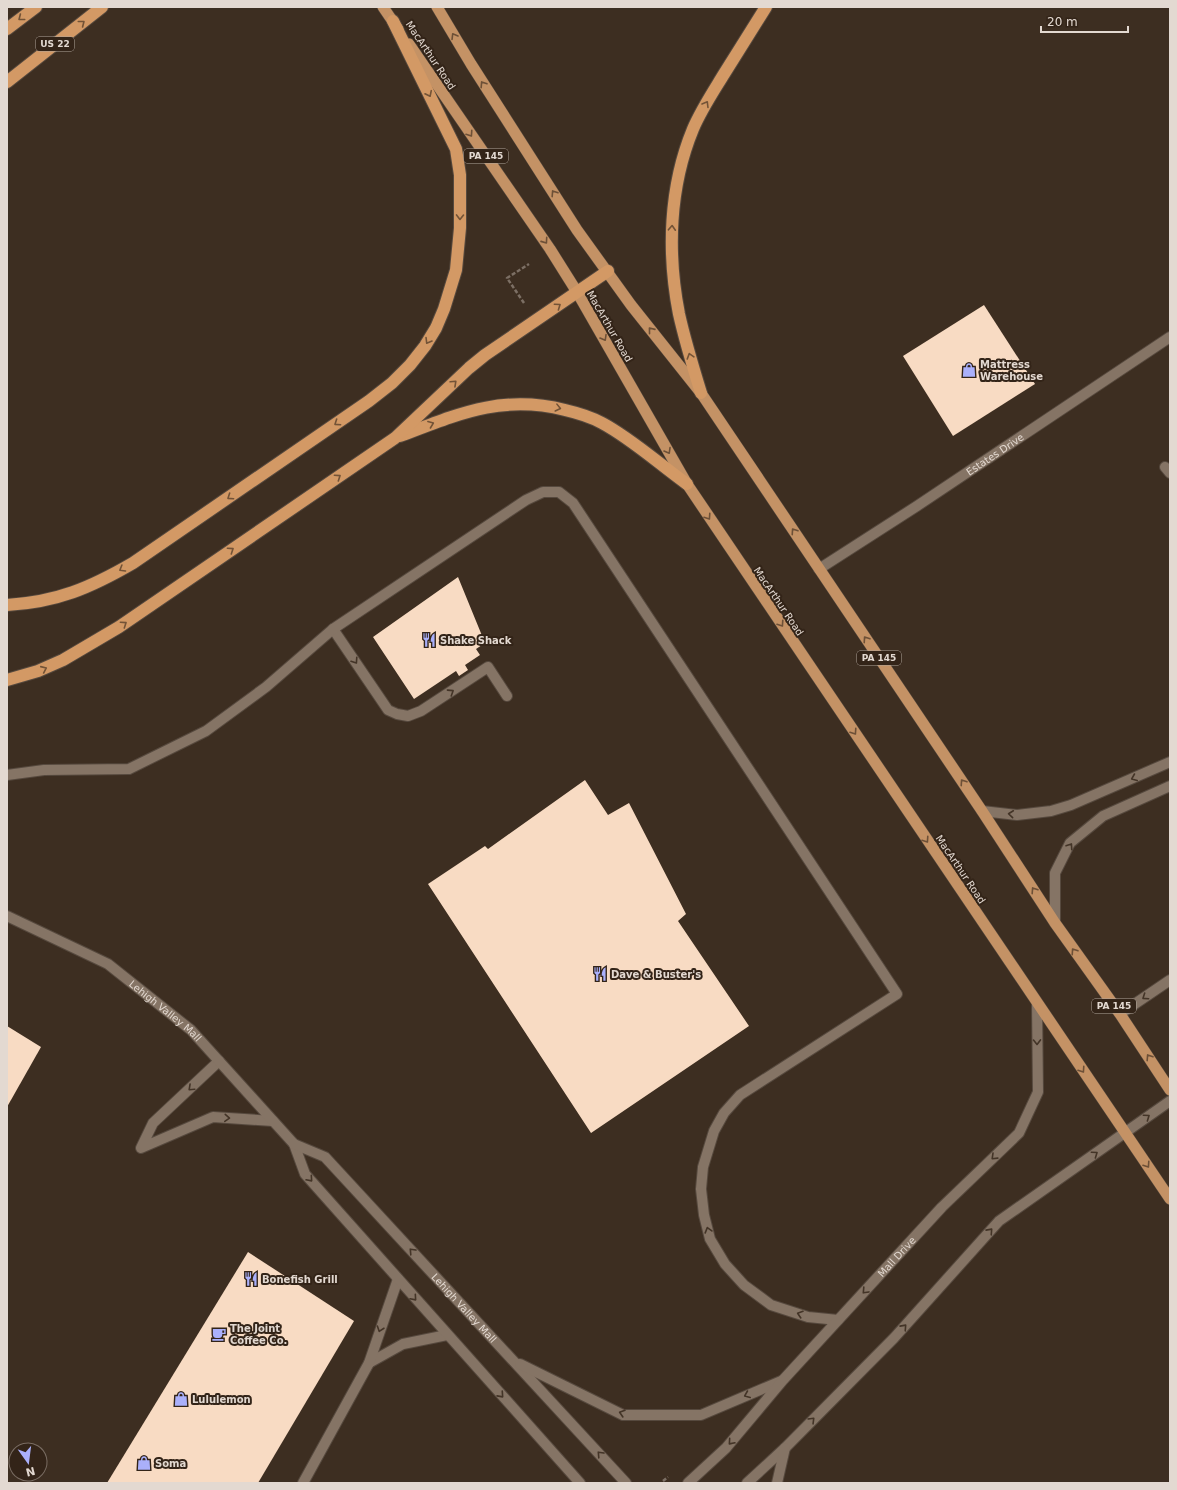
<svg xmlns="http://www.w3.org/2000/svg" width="1177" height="1490" viewBox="0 0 1177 1490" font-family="'DejaVu Sans',sans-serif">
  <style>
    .building { fill: #f8dbc3 }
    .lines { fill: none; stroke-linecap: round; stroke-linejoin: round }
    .service-casing { stroke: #56493e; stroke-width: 12 }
    .minor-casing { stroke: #56493e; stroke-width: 12 }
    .tertiary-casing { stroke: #56493e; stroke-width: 12 }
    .trunk-casing { stroke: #56493e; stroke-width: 12 }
    .motorway-casing { stroke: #56493e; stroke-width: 14 }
    .path { stroke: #7c6f64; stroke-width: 2.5; stroke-dasharray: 4 2; stroke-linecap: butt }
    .service { stroke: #857465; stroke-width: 10 }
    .minor { stroke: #857465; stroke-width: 10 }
    .tertiary { stroke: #857465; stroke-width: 10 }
    .trunk { stroke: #c49265; stroke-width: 11 }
    .motorway { stroke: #d39965; stroke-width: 12 }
    .oneway { stroke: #735337 }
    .oneway2 { stroke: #6d5037 }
    .oneway3 { stroke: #433427 }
    .labels { text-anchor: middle; stroke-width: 4; stroke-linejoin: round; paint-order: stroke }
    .shield { fill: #332418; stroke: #aea39a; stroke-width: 1 }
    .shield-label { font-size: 9px; font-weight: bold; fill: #e3d9d1 }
    .street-label { font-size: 10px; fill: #e3d9d1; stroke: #332418 }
    .poi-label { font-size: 10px; font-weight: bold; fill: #e3d9d1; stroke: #332418; text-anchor: start }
  </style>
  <rect width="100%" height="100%" fill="#3d2e21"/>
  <g class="building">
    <polygon points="984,305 1035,384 953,436 903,356"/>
    <polygon points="458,577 485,643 476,649 480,655 465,665 468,670 459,676 456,671 414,699 373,637"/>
    <polygon points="585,780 608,815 629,803 686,914 678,921 749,1026 591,1133 428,884 485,846 488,849"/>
    <polygon points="7,1026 41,1047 7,1107"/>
    <polygon points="248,1252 354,1321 258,1483 107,1483"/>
  </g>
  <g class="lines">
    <defs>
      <g id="service">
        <polyline points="1165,467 1170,473"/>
        <polyline points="333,629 388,710 397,714 408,716 421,711 488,667 507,696"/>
        <polyline points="7,775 44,770 129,769 206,731 266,687 333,629 526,500 543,492 559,492 573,503 897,994 740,1095 724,1113 714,1131 703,1167 701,1189 704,1215 710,1239 725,1264 744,1285 771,1305 808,1317 838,1320"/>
        <polyline points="982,811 1017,815 1051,811 1071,805 1170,762"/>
        <polyline points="1055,923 1055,873 1070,843 1103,816 1170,786"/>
        <polyline points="1120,1014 1170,980"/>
        <polyline points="219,1061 153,1123 141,1148 213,1117 273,1121"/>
        <polyline points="369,1363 403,1344 447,1335"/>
        <polyline points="303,1483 369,1363 398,1279"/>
      </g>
      <g id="minor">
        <path id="s1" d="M819,569L917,506L1170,337"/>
      </g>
      <g id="tertiary">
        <path id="s2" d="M7,916L108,964L191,1030L294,1144L305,1174L580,1483"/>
        <path id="s3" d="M294,1144L325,1157L626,1483"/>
        <polyline points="520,1364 623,1415 701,1415 781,1381"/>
        <path id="s4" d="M688,1483L726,1448L783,1380L942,1207L1019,1133L1038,1092L1037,1003"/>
        <polyline points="747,1483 785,1448 894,1338 999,1221 1170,1101"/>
        <polyline points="777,1483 785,1448"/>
      </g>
      <g id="trunk">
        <polyline points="383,7 398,29"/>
        <polyline points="437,7 471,64 577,230 631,305 701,393 982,811 1055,923 1120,1014 1170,1090"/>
        <polyline points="409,44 550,249 577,292 687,484 1170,1199"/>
      </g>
      <g id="motorway">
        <polyline points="7,29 36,7"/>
        <polyline points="7,82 102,7"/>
        <path d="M701,393C693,367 685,341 679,314C667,253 669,187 693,129C701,110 713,92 724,74C738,52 752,29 766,7"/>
        <path d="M400,436C458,414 502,394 565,410C578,413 591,417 602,423C632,439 659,464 687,484"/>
        <path d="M7,605C57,602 90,588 133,563L369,401L392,383L410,365L425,346L436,328L444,309L456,270L460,228V175L456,149L393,21"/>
        <polyline points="7,680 38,671 63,660 119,627 395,438 469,368 485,355 608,271"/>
      </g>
    </defs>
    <use href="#service" class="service-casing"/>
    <use href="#minor" class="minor-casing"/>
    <use href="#tertiary" class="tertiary-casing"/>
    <use href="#trunk" class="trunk-casing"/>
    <use href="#motorway" class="motorway-casing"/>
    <g class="path">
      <polyline points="524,303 507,278 529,264"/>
      <polyline points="663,1481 668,1477"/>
    </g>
    <use href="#service" class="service"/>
    <use href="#minor" class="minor"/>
    <use href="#tertiary" class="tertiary"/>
    <use href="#trunk" class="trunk"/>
    <use href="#motorway" class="motorway"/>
  </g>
  <defs><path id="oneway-chevron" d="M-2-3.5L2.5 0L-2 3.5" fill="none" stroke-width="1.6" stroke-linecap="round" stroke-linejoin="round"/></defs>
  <g class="oneway">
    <use href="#oneway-chevron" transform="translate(21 18) rotate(142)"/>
    <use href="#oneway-chevron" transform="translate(82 23) rotate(-38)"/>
    <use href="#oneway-chevron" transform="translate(429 94) rotate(64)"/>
    <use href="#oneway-chevron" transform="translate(706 104) rotate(-59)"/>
    <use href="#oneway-chevron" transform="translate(460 217) rotate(91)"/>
    <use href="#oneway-chevron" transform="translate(672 228) rotate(-87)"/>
    <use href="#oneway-chevron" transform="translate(558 306) rotate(-35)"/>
    <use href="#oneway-chevron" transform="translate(428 341) rotate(121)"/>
    <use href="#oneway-chevron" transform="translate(690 356) rotate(-107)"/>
    <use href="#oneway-chevron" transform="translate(454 383) rotate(-43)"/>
    <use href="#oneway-chevron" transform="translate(558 408) rotate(14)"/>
    <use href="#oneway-chevron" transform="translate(337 423) rotate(146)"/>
    <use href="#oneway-chevron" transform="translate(431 424) rotate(-21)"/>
    <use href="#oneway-chevron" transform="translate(338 477) rotate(-34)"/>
    <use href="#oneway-chevron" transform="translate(230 497) rotate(146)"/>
    <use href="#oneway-chevron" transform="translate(231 550) rotate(-34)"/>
    <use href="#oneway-chevron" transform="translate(122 569) rotate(149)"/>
    <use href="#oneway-chevron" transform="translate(124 624) rotate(-34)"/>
    <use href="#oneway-chevron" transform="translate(44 669) rotate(-24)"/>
  </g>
  <g class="oneway2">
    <use href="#oneway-chevron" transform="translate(454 36) rotate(-121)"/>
    <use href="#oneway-chevron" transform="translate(483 84) rotate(-123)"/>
    <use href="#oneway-chevron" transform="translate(470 134) rotate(56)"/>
    <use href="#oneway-chevron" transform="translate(554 193) rotate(-123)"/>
    <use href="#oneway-chevron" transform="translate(545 241) rotate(55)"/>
    <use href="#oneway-chevron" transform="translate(651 330) rotate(-129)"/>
    <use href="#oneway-chevron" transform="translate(604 338) rotate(60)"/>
    <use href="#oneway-chevron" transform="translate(668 451) rotate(60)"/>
    <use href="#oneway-chevron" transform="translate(708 517) rotate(56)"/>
    <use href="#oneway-chevron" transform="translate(794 531) rotate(-124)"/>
    <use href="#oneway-chevron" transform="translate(781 624) rotate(56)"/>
    <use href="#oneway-chevron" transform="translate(866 639) rotate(-124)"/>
    <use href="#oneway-chevron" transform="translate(854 732) rotate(56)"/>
    <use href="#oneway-chevron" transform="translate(963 782) rotate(-124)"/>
    <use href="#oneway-chevron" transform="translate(926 840) rotate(56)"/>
    <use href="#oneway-chevron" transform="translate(1034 890) rotate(-123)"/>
    <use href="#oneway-chevron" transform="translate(1074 951) rotate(-124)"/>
    <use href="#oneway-chevron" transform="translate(1149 1057) rotate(-123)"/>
    <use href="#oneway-chevron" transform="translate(1082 1070) rotate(56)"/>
    <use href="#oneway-chevron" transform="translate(1147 1165) rotate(56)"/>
  </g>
  <g class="oneway3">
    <use href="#oneway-chevron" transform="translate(355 661) rotate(56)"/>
    <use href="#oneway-chevron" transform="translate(451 692) rotate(-33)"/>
    <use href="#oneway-chevron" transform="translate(1134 778) rotate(157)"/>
    <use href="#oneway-chevron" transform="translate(1011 814) rotate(-174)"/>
    <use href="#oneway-chevron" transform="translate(1070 846) rotate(-56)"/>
    <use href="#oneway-chevron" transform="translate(1145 997) rotate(146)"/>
    <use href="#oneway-chevron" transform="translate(1037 1042) rotate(89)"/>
    <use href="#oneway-chevron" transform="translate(191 1088) rotate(137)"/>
    <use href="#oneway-chevron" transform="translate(1147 1117) rotate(-35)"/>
    <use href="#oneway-chevron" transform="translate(227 1118) rotate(4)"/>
    <use href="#oneway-chevron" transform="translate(1095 1154) rotate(-35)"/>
    <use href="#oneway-chevron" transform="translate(994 1157) rotate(136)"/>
    <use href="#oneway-chevron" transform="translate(310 1179) rotate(49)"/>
    <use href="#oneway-chevron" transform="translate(708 1230) rotate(-106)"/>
    <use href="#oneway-chevron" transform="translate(990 1231) rotate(-48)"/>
    <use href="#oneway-chevron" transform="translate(412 1251) rotate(-133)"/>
    <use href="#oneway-chevron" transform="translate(865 1291) rotate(133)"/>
    <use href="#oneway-chevron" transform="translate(414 1298) rotate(49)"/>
    <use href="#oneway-chevron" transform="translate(800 1314) rotate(-162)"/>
    <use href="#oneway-chevron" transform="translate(904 1327) rotate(-48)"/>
    <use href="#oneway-chevron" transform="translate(380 1329) rotate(109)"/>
    <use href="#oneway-chevron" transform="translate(501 1395) rotate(48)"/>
    <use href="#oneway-chevron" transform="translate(747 1395) rotate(157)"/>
    <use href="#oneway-chevron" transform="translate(622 1413) rotate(-163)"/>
    <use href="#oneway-chevron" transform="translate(812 1420) rotate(-45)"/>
    <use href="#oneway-chevron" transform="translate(731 1442) rotate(131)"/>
    <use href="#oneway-chevron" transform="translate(600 1454) rotate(-133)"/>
  </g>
  <defs>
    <symbol id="shop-bare" viewBox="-9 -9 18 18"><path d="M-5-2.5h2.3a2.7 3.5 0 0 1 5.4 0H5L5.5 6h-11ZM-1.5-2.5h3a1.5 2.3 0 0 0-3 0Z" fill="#aab0fb" stroke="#332418" stroke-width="2.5" paint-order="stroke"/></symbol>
    <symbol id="restaurant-bare" viewBox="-9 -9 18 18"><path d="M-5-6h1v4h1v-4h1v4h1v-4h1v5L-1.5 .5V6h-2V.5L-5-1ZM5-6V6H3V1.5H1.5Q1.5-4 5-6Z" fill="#aab0fb" stroke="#332418" stroke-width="2.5" paint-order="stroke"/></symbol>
    <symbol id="cafe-bare" viewBox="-9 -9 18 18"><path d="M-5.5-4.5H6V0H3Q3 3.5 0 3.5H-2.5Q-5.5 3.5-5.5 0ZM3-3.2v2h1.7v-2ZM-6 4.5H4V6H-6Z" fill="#aab0fb" stroke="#332418" stroke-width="2.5" paint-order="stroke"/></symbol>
  </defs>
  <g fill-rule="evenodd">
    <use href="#shop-bare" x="959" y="360" width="20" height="20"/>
    <use href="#restaurant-bare" x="419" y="630" width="20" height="20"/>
    <use href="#restaurant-bare" x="590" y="964" width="20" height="20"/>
    <use href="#restaurant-bare" x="241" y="1269" width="20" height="20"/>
    <use href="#cafe-bare" x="209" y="1324" width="20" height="20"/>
    <use href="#shop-bare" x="171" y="1389" width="20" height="20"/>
    <use href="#shop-bare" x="134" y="1453" width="20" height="20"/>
  </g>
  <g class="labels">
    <g class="shield">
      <rect x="36" y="37" width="38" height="14" rx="3"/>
      <rect x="464" y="149" width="44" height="14" rx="3"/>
      <rect x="857" y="651" width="44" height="14" rx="3"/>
      <rect x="1092" y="999" width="44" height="14" rx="3"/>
    </g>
    <g class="shield-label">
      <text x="55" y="47">US 22</text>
      <text x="486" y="159">PA 145</text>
      <text x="879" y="661">PA 145</text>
      <text x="1114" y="1009">PA 145</text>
    </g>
    <g class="street-label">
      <text transform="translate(431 55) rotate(56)" y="4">MacArthur Road</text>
      <text transform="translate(610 326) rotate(60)" y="4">MacArthur Road</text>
      <text dy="4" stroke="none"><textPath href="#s1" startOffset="210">Estates Drive</textPath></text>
      <text transform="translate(779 601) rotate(56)" y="4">MacArthur Road</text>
      <text transform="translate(961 869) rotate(56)" y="4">MacArthur Road</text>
      <text dy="4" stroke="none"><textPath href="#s2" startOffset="186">Lehigh Valley Mall</textPath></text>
      <text dy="4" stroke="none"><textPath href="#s4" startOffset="308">Mall Drive</textPath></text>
      <text dy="4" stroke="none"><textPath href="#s3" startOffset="239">Lehigh Valley Mall</textPath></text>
    </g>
    <g class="poi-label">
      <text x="980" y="368">Mattress<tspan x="980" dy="12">Warehouse</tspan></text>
      <text x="440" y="644">Shake Shack</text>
      <text x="611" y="978">Dave &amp; Buster's</text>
      <text x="262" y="1283">Bonefish Grill</text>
      <text x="230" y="1332">The Joint<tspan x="230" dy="12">Coffee Co.</tspan></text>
      <text x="192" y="1403">Lululemon</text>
      <text x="155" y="1467">Soma</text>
    </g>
  </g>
  <rect width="1177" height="1490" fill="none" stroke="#e3d9d1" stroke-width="16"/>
  <g transform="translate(28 1462) rotate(166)"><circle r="19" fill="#332418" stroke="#796c62"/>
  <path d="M0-3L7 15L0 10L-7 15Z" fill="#aab0fb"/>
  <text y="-6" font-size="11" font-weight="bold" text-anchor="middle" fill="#e3d9d1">N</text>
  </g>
  <path d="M1041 26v6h87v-6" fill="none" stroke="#e3d9d1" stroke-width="2"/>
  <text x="1047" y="26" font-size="12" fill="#e3d9d1" stroke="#332418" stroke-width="3" paint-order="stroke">20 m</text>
</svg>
